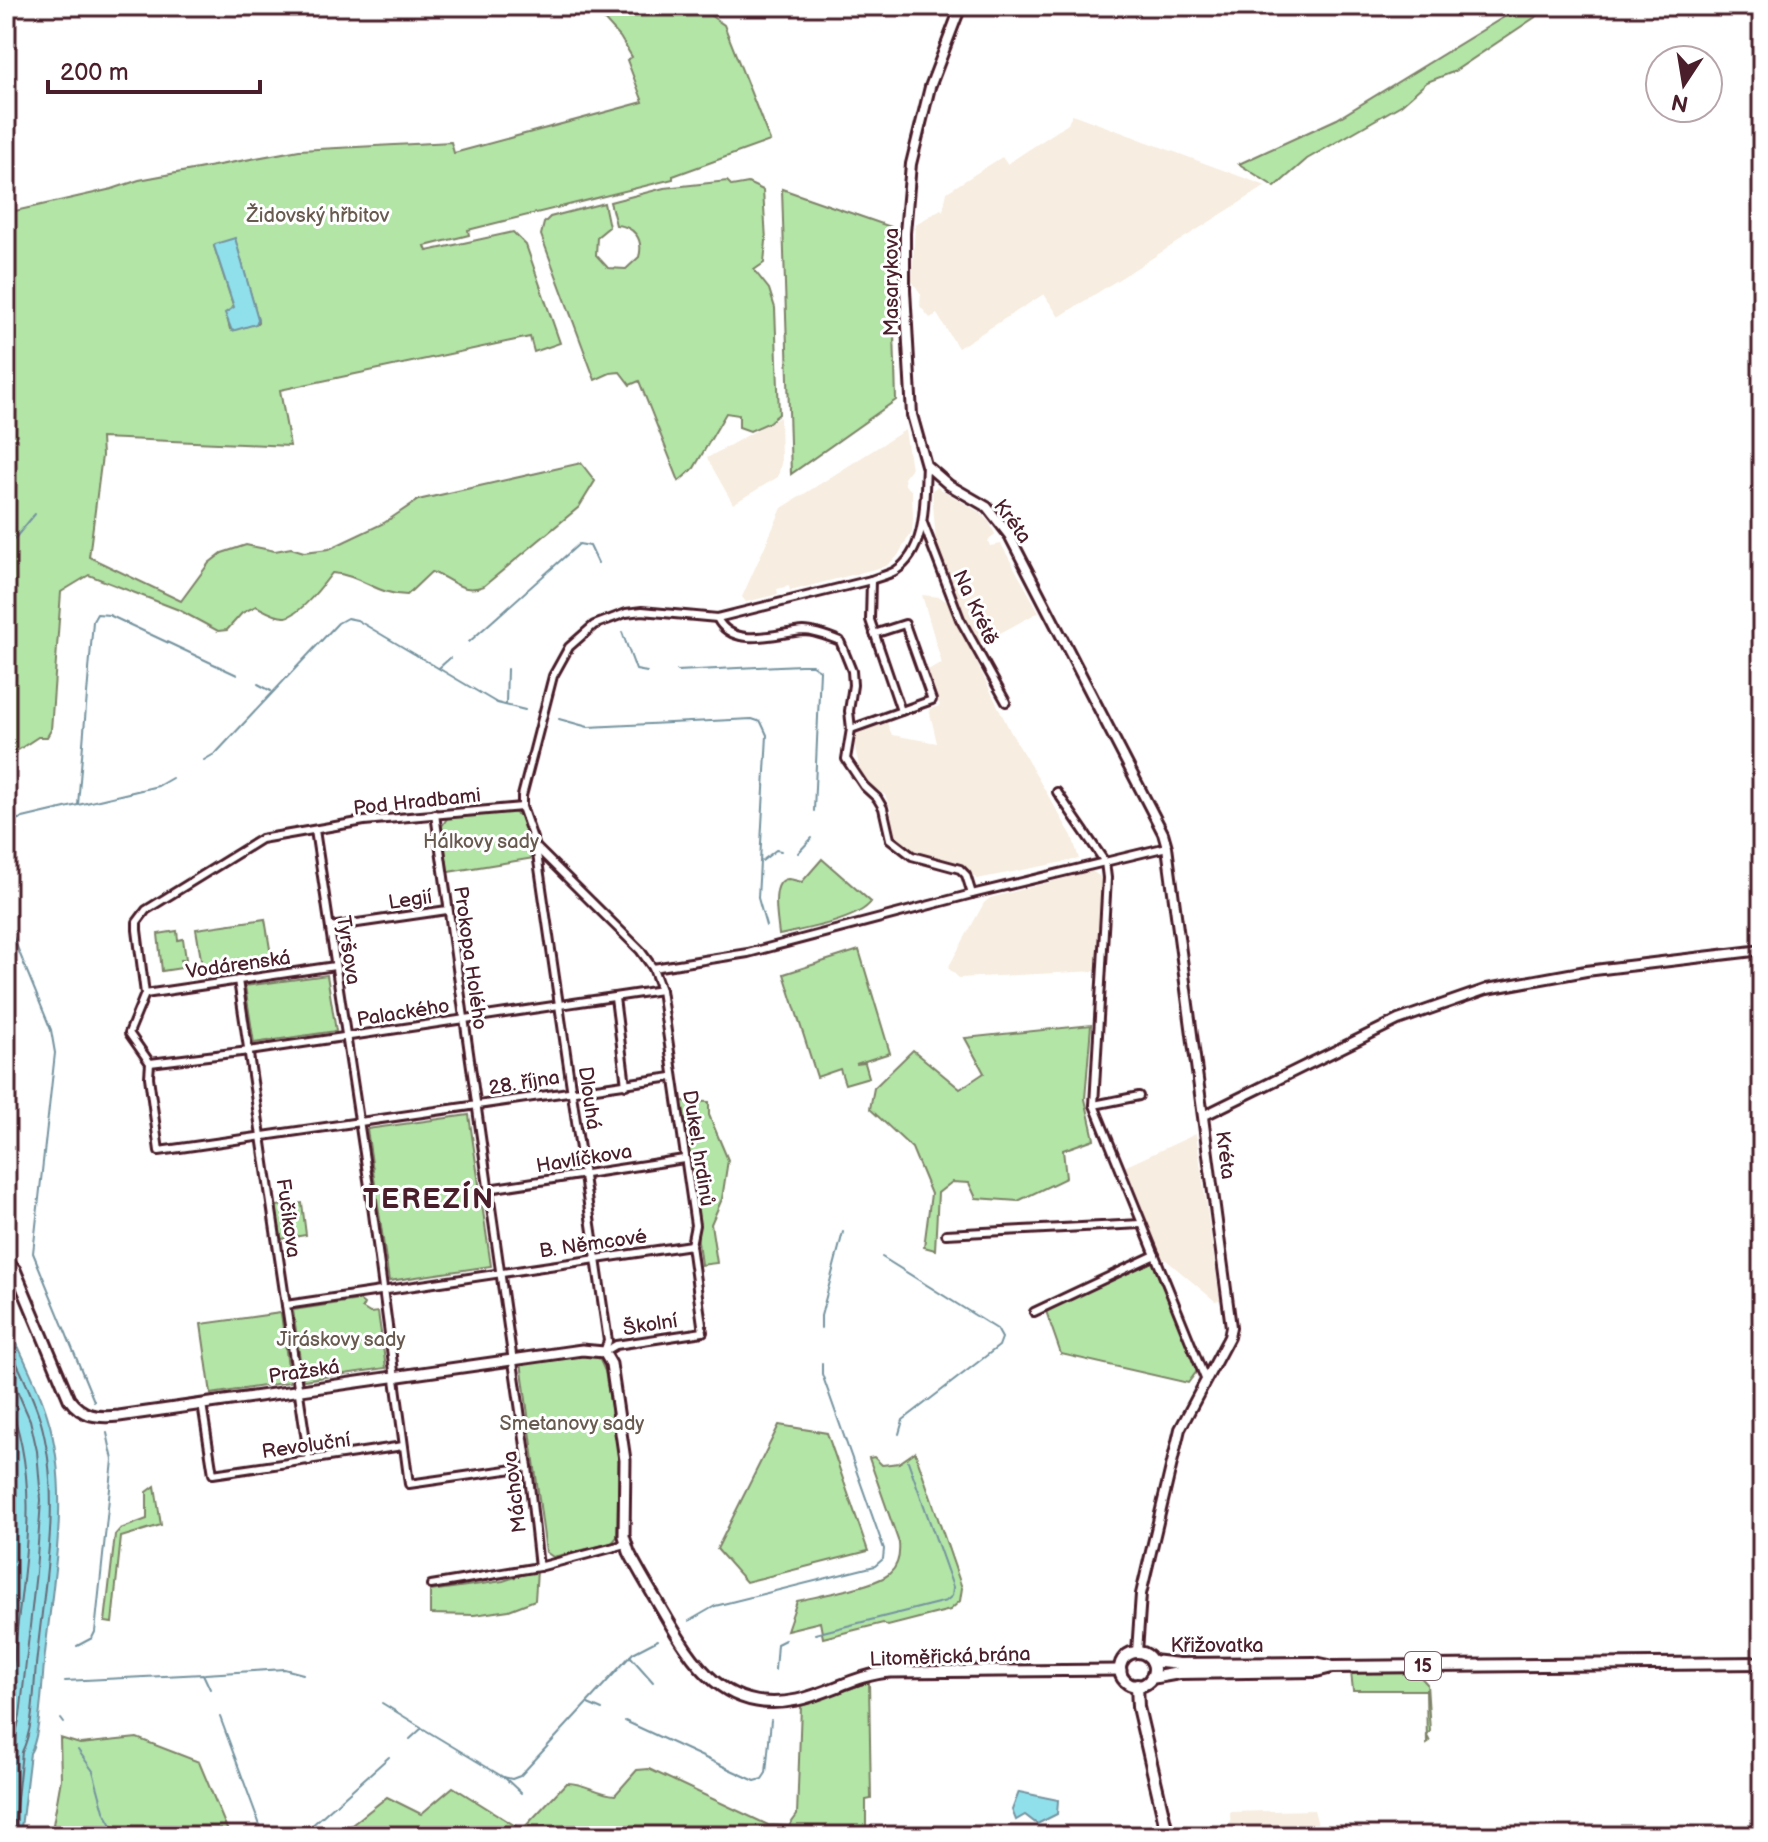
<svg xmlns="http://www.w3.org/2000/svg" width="1768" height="1842" viewBox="0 0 1768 1842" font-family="'Balsamiq Sans',sans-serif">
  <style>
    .built { fill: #f7ede0 }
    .green { fill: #b2e5a6; stroke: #7e8268; stroke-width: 2; fill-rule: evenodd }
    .water { fill: #90e0ec; stroke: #74939f; stroke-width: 2 }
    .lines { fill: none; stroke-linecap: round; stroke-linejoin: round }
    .shore { stroke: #666c78; stroke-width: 2 }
    .stream { stroke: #74939f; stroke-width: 2 }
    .minor-casing { stroke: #4a1f2b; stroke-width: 12 }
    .tertiary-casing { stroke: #4a1f2b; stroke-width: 14 }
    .secondary-casing { stroke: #4a1f2b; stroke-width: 15 }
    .primary-casing { stroke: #4a1f2b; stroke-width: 16 }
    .minor { stroke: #fff; stroke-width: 6 }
    .tertiary { stroke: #fff; stroke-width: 8 }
    .secondary { stroke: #fff; stroke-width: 9 }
    .primary { stroke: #fff; stroke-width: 10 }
    .labels { text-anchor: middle; stroke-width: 6; stroke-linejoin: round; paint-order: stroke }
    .shield { fill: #fff; stroke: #80626b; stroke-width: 2 }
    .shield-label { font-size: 18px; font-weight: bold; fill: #4a1f2b }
    .park-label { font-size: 20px; fill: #695a50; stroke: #fff }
    .street-label { font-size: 20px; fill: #4a1f2b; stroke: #fff }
    .district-label { font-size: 28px; font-weight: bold; letter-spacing: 2px; fill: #4a1f2b; stroke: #fff }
  </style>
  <rect width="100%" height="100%" fill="#fff"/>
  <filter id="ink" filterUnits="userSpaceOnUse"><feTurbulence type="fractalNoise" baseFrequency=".0125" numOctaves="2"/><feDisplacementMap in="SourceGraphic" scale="16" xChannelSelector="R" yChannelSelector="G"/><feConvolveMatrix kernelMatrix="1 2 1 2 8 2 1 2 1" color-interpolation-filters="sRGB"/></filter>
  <g filter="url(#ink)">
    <g class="built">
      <polygon points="1072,114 1266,186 1059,317 1044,294 958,348 937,314 930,318 920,306 921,294 912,281 915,225 941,209 943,211 947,192 1002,157 1007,164 1068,124"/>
      <polygon points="780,417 781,463 778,477 733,504 707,458"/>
      <polygon points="905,430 911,469 904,478 905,485 912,491 913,518 912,531 897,557 886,566 790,591 789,586 777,589 778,594 746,602 742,597 782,508"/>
      <polygon points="937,487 979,512 989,522 995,534 988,541 990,546 1001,544 1039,612 978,645 952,593 936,543 932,490"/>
      <polygon points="922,595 940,597 947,602 1010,731 1072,836 1079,859 977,879 966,869 955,864 913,853 893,837 891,809 885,795 862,780 852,734 887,723 892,735 937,743 929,709 940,706 927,670 942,664"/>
      <polygon points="1092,871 1103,879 1096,971 959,978 948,968 984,903 990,898"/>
      <polygon points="1196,1134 1220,1300 1215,1301 1165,1259 1161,1260 1122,1168"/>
      <polygon points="1314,1810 1321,1836 1231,1836 1230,1812"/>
    </g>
    <g class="green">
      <path d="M592,6H703L710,15L724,25L770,141L673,176V179L468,230L469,235L425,246L427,251L513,232L526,245L560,343L534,352L530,337L280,390L290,446L101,438L102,456L89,557L181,601L209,563L222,553L246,545L275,551L291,548L304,552L329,549L384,523L418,500L581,463L595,481L579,507L484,586C461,595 452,578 431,572L407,595C376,595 362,575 332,573C323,585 301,614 286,617C276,618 264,610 256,606L242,613L227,630L218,631L179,610L89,575L61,592L51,730L47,737H38L6,758V213L112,189L139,180L299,150L451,142L454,153L643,102L627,60L632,57L620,37ZM235,239L258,320V323L230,329L226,314L234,308L214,246Z"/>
      <polygon points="1522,6 1552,6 1453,72 1427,82 1401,105 1307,159 1275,187 1239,164 1337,119"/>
      <path d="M727,181L732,186L748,183L763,190L766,241L764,263L754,270L769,289L775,308L779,414L768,423L750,431L739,427V415L726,413L694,468L679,481L639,381L630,385L620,372L610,373L595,380L541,235L544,223L550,217L604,203L609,227L597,237L596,255L608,268L626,269L639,257C644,239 634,226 616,225L610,202L664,188Z"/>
      <polygon points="782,189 891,227 896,400 791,474"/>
      <polygon points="513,812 522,817 534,858 448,872 442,826 448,817"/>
      <path d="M822,859L871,902C857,921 803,929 779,935C778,922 769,880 788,879C793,879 797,881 802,882Z"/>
      <polygon points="265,919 271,955 202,965 196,929"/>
      <polygon points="177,931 178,940 183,939 186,959 181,960 182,968 162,971 158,934"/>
      <polygon points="859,950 890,1053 856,1064 865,1063 869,1077 845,1084 840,1069 817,1077 784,974"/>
      <polygon points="327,975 336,1031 254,1043 245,986"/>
      <polygon points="1091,1025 1085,1099 1094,1139 1063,1150 1066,1178 1018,1201 976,1198 969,1183 952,1182 938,1193 935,1250 924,1247 931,1194 912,1148 870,1109 874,1088 913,1050 960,1089 984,1073 965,1038"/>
      <polygon points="680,1101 709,1102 709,1115 728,1160 722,1199 711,1224 717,1263 701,1265"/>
      <polygon points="469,1115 491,1266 389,1281 367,1129"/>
      <polygon points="302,1203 306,1235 281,1239 276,1206"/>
      <polygon points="1153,1261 1197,1371 1188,1383 1061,1354 1046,1311"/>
      <polygon points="359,1300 364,1304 362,1308 370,1313 378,1312 386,1368 303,1380 293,1310"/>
      <polygon points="281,1313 290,1382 211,1394 201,1324"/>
      <polygon points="576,1355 599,1358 605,1371 619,1455 617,1537 612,1543 553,1557 546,1552 521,1362"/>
      <polygon points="779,1425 827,1433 868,1551 746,1582 717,1549"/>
      <path d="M915,1452L962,1588L960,1601L950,1610L888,1626L883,1623L823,1638L820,1622L787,1630L797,1601C817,1596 878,1586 890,1573C899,1565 900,1554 899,1543L869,1458L874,1457L882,1465L899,1463Z"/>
      <polygon points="155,1486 161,1525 121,1537 112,1623 105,1622 115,1535 120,1529 147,1519 147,1492"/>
      <polygon points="537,1570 535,1600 509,1610 474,1615 430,1614 430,1591 503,1581"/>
      <polygon points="1393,1671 1417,1673 1427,1684 1430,1731 1427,1736 1430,1742 1427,1744 1426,1690 1353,1690 1351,1672"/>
      <path d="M869,1682L871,1799L866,1800V1836H338L387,1797L421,1814L453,1787L522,1830L566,1783C584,1782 597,1794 615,1795L637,1770L649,1769L768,1825L789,1826L797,1815L801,1706Z"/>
      <polygon points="60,1738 80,1744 137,1738 199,1762 230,1836 51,1836 61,1779"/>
    </g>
    <g class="water">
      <polygon points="235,238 258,319 256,324 232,331 225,313 234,307 214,246 215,244"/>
      <path d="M6,1319C19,1351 37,1382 47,1415C72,1494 52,1583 44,1663C42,1684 40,1738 30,1753L20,1836H6Z"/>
      <polygon points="1019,1792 1058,1800 1057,1814 1037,1824 1025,1815 1016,1820 1012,1810"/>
    </g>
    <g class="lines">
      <g class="shore">
        <path d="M6,1340C17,1365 32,1392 40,1419C62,1495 45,1578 37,1656C33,1686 35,1725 22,1752L13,1836"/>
        <polyline points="6,1365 30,1420 37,1451 41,1500 36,1572 20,1716 12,1750 6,1804"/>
        <path d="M6,1395C40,1474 26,1555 16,1638C13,1668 11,1699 6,1729"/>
      </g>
      <g class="stream">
        <polyline points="6,549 35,514"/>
        <polyline points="622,632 636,670 647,672"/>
        <polyline points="469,642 579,544 590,546 598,563"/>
        <polyline points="439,668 450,658"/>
        <polyline points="677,671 801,665 812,665 820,670 814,811"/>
        <polyline points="258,684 271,691"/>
        <polyline points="506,704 507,669"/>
        <polyline points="559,719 588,727 752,719 761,722 767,735 758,898 766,926"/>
        <polyline points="204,760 216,753 338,623 347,618 357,620 497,703 525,710"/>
        <polyline points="78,805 93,621 97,614 109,615 237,675"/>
        <polyline points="6,822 158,786 172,778"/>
        <polyline points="798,853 812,838"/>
        <polyline points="762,861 776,850 781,851"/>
        <polyline points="6,920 51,1030 55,1053 33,1253 94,1401"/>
        <polyline points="882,1257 997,1329 1002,1338 999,1346 903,1420 899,1434"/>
        <polyline points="821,1328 821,1316 843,1232"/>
        <polyline points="689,1621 715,1606 875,1566 883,1559 884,1549 822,1374 822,1363"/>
        <polyline points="815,1634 946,1601 952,1596 953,1587 908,1461"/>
        <polyline points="77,1646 92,1638 95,1632 113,1460 107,1433"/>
        <polyline points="630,1656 653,1682"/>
        <polyline points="775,1670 777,1644 785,1640"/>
        <polyline points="205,1674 284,1669 303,1674"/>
        <polyline points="65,1681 203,1674 210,1689"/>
        <polyline points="382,1703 421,1727"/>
        <polyline points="588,1704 602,1710"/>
        <polyline points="220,1717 264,1836"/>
        <polyline points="61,1719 64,1723"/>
        <polyline points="625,1721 755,1781 762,1779 766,1773 771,1720"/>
        <polyline points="410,1739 422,1728 503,1777 512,1779 520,1776 633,1653 658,1640"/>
        <polyline points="78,1750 93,1771 104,1811 113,1827"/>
        <polyline points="504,1777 521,1793"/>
        <polyline points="300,1836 389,1757"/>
      </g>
      <defs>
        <g id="minor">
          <polyline points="923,523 960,619 1006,702"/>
          <polyline points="871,580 870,620 901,711"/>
          <path d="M717,618C733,650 776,633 803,631C814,631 830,637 840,641L852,671L853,685L849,711L851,729L846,759L864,786L877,798L883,808L890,839L912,856L960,869L966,875L972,894"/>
          <polyline points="851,729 932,700 905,624 874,634"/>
          <polyline points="1057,792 1105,862 1107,878 1094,1105 1206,1381"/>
          <polyline points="522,807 364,821 261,839 146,910 137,922 137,930 145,994 129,1033 150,1063 149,1077 159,1151 672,1077"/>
          <polyline points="435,814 528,1467 539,1567"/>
          <polyline points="315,830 372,1206 409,1484 528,1467"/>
          <polyline points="536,847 640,950 653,968 661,990 695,1225 691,1245 703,1332 616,1345 604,1352"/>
          <polyline points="330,927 447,910"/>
          <polyline points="653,968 748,953 972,894 1167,847"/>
          <polyline points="238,980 309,1461"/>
          <polyline points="145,994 335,966"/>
          <polyline points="615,998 626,1085"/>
          <polyline points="150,1063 249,1051 661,990"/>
          <polyline points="1094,1105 1139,1096"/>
          <polyline points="488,1189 684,1159"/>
          <polyline points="946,1234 1141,1224"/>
          <polyline points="286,1305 691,1245"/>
          <polyline points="1034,1312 1155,1255"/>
          <path d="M604,1352L608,1341L536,847L522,807V796L553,676L569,647L594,625L626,613L642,611L717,618L871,580C879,577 888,575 895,571C928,550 924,499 926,465"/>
          <polyline points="202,1404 213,1474 403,1446"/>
          <polyline points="431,1585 539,1567 626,1544"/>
        </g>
        <g id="tertiary">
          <polyline points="961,6 930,87 911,164 905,233 905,290 912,415 926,465 949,485 987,507 1009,535 1163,833 1167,847 1231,1327 1229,1337 1180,1429 1141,1594 1137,1652"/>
          <polyline points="1205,1115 1398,1020 1487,989 1586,971 1762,950"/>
        </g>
        <path id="secondary" d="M6,1260L15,1270L69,1399C82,1417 98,1418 119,1416L582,1350L604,1352L611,1364L625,1460L624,1536L629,1552C639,1572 651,1591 662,1610C693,1664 725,1715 797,1700C830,1693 857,1674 891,1672L1121,1670"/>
        <g id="primary">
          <circle cx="1137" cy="1669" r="17"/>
          <polyline points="1152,1661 1179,1664 1315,1663 1329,1666"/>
          <polyline points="1151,1678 1179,1673 1316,1671 1332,1667 1762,1663"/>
          <polyline points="1137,1685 1138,1707 1168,1836"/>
        </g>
      </defs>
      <use href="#minor" class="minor-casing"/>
      <use href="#tertiary" class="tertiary-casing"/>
      <use href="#secondary" class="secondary-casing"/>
      <use href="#primary" class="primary-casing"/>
      <use href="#minor" class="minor"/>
      <use href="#tertiary" class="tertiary"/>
      <use href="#secondary" class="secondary"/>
      <use href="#primary" class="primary"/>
    </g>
  </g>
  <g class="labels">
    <rect class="shield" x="1405" y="1652" width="36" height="28" rx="6"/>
    <g class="shield-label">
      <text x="1423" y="1672">15</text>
    </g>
    <g class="park-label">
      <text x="318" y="222">Židovský hřbitov</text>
      <text x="481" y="848">Hálkovy sady</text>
      <text x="341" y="1346">Jiráskovy sady</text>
      <text x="572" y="1430">Smetanovy sady</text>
    </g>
    <g class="street-label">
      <text transform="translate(891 282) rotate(-90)" y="7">Masarykova</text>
      <text transform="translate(1013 521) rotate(54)" y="7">Kréta</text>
      <text transform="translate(976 607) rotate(65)" y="7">Na Krétě</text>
      <text transform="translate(417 801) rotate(-6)" y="7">Pod Hradbami</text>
      <text transform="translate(410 899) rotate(-8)" y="7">Legií</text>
      <text transform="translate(349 950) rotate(81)" y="7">Tyršova</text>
      <text transform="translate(471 958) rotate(82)" y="7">Prokopa Holého</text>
      <text transform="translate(238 964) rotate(-8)" y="7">Vodárenská</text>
      <text transform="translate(403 1012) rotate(-9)" y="7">Palackého</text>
      <text transform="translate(524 1082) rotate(-9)" y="7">28. října</text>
      <text transform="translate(590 1098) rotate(82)" y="7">Dlouhá</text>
      <text transform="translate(699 1148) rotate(81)" y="7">Dukel. hrdinů</text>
      <text transform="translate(1226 1155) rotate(83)" y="7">Kréta</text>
      <text transform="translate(584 1158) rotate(-9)" y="7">Havlíčkova</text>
      <text transform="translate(289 1218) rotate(82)" y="7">Fučíkova</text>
      <text transform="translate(593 1243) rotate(-8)" y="7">B. Němcové</text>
      <text transform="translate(650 1324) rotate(-9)" y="7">Školní</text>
      <text transform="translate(304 1371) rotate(-8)" y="7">Pražská</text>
      <text transform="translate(306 1445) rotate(-8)" y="7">Revoluční</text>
      <text transform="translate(514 1492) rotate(-97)" y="7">Máchova</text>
      <text x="1217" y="1652">Křižovatka</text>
      <text transform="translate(950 1656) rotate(-2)" y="7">Litoměřická brána</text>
    </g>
    <g class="district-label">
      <text x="429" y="1208">TEREZÍN</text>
    </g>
  </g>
  <rect width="1768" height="1842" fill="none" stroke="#fff" stroke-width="32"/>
  <rect x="16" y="16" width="1736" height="1810" fill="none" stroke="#4a1f2b" stroke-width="3" filter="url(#ink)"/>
  <g transform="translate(1684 84) rotate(192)"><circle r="38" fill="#ffffff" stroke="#b7a5aa" stroke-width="2"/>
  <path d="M0-6L14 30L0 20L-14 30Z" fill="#4a1f2b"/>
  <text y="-12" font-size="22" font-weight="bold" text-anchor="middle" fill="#4a1f2b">N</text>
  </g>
  <path d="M48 80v12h212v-12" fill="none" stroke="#4a1f2b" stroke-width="4"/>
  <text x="60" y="80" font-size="24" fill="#4a1f2b" stroke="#ffffff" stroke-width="6" paint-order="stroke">200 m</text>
</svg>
